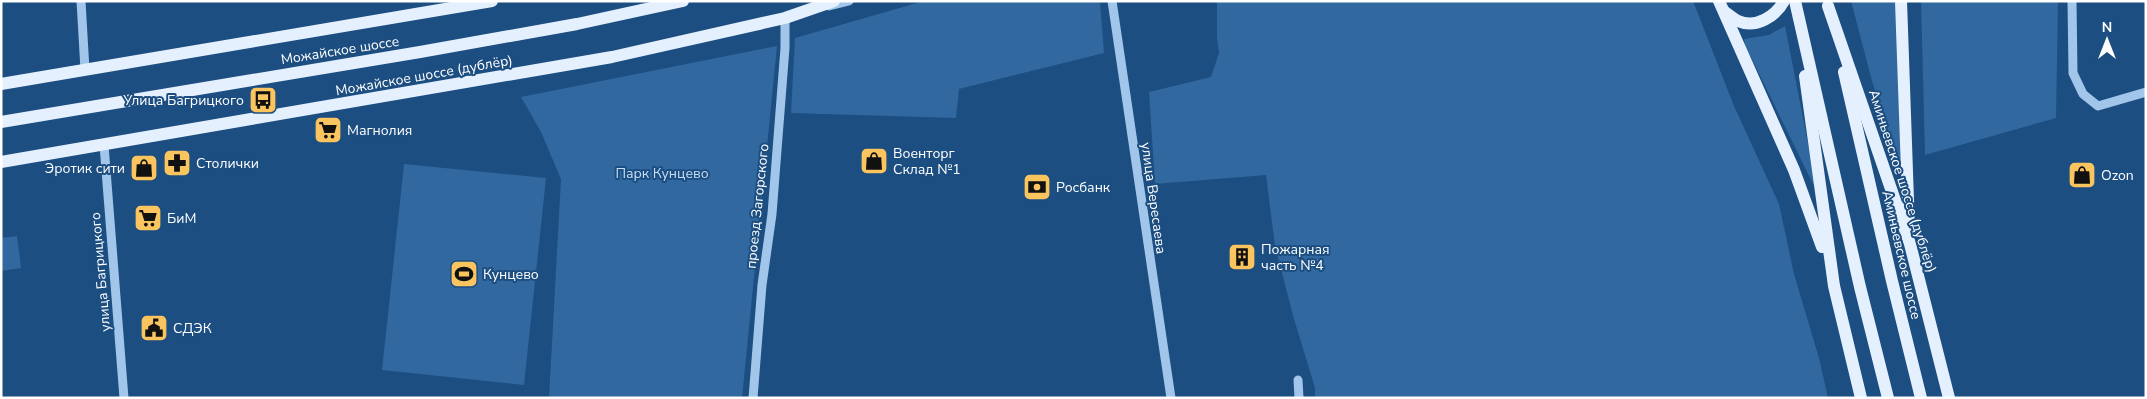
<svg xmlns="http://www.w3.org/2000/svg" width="2147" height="399" viewBox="0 0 2147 399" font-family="'Nunito Sans',sans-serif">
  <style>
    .green { fill: #30689f }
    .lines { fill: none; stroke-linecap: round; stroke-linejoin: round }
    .minor { stroke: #a1c6e9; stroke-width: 9 }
    .major { stroke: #e4f0fe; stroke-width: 12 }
    .labels { text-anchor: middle; stroke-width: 4; stroke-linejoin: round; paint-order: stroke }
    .street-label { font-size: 14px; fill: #fff; stroke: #1c4e81 }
    .poi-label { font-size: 14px; fill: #fff; stroke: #1c4e81; text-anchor: start }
    .park-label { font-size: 14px; fill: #c5dff7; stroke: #1c4e81 }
  </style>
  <rect width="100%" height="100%" fill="#1c4e81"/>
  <g class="green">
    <polygon points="924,1 1100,1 1104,53 959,89 956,118 791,113 795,38"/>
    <polygon points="1217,1 1693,1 1734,106 1779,204 1794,274 1819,358 1828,398 1315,398 1315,388 1294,319 1275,246 1266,175 1155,184 1149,92 1211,77 1219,53 1217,38"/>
    <polygon points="1851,1 1896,1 1901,170 1872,81"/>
    <polygon points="1921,1 2058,1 2056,118 1925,155"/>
    <polygon points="1785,26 1816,184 1813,184 1745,45 1744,39 1769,35"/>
    <polygon points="777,46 742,398 549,398 561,179 541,132 521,97"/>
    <polygon points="404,164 546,178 524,385 382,370"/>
    <polygon points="17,236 21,268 1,271 1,238"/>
  </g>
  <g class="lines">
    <g class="minor">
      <polyline points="81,1 85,70"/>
      <polyline points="1112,1 1171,398"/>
      <polyline points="2072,1 2073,73 2083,94 2098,106 2146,92"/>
      <polyline points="829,6 849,1"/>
      <polyline points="104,145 124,398"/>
      <polyline points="1298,380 1299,398"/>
      <polyline points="753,398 762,285 772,214 785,48 785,18"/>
    </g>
    <g class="major">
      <polyline points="1719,1 1794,170 1822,247"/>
      <polyline points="1795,1 1860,287 1888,398"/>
      <polyline points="1901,1 1909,229"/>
      <polyline points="1828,6 1910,244 1949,398"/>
      <path d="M1725,12C1729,15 1734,19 1738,21C1756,29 1776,16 1784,1"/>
      <polyline points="1844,72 1892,281 1921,398"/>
      <polyline points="1805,76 1834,286 1861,398"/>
      <polyline points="1,84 492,1"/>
      <polyline points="1,122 420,52 577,24 683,1"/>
      <polyline points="1,162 612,57 785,18 834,1"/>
    </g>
  </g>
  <defs>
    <symbol id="bus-square" viewBox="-11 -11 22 22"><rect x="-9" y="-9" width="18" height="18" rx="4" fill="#fac45e" stroke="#1c4e81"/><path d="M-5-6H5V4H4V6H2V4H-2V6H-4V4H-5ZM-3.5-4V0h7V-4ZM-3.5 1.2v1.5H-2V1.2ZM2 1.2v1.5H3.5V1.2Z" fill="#111"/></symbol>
    <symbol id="supermarket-square" viewBox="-11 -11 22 22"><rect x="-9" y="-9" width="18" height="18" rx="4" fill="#fac45e" stroke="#1c4e81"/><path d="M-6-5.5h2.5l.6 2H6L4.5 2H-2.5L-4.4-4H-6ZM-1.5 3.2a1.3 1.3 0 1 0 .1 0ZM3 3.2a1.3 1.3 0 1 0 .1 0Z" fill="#111"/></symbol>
    <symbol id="shop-square" viewBox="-11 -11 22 22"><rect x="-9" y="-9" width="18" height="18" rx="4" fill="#fac45e" stroke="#1c4e81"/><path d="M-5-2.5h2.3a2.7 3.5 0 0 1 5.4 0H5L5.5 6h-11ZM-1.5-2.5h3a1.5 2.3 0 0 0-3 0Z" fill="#111"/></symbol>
    <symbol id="pharmacy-square" viewBox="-11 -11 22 22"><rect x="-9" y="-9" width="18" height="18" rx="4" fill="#fac45e" stroke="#1c4e81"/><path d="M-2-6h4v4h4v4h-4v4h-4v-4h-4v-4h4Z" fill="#111"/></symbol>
    <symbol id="bank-square" viewBox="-11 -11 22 22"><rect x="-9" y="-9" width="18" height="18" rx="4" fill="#fac45e" stroke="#1c4e81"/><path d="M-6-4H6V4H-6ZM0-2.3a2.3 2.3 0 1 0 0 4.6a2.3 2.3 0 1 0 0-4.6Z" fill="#111"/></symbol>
    <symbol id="building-square" viewBox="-11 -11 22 22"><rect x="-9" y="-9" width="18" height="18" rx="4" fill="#fac45e" stroke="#1c4e81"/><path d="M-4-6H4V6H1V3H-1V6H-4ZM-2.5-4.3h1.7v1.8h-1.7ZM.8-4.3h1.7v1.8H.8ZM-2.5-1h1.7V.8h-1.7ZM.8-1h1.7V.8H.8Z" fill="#111"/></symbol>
    <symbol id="stadium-square" viewBox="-11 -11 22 22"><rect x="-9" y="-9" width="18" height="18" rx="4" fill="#fac45e" stroke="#1c4e81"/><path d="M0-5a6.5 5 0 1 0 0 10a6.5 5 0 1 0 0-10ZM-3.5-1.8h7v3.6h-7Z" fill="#111"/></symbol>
    <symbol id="civic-square" viewBox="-11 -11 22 22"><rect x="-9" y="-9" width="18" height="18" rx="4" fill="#fac45e" stroke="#1c4e81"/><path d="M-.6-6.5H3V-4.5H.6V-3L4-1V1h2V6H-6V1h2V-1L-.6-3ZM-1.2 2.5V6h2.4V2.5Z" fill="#111"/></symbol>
  </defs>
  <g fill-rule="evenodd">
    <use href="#bus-square" x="247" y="84" width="32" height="32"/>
    <use href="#supermarket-square" x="312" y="114" width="32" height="32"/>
    <use href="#shop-square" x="858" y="145" width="32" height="32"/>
    <use href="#pharmacy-square" x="161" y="147" width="32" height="32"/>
    <use href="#shop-square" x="128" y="152" width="32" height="32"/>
    <use href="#shop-square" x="2066" y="159" width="32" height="32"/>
    <use href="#bank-square" x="1021" y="171" width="32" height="32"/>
    <use href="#supermarket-square" x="132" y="202" width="32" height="32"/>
    <use href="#building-square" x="1226" y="241" width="32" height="32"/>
    <use href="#stadium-square" x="448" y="258" width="32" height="32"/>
    <use href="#civic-square" x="138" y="312" width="32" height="32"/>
  </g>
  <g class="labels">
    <g class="street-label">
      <text transform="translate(340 50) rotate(-9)" y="5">Можайское шоссе</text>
      <text transform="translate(424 75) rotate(-10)" y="5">Можайское шоссе (дублёр)</text>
      <text transform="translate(1903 181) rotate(72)" y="5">Аминьевское шоссе (дублёр)</text>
      <text transform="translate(1154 198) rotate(82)" y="5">улица Вересаева</text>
      <text transform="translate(757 206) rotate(-84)" y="5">проезд Загорского</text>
      <text transform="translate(1902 255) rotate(77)" y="5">Аминьевское шоссе</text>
      <text transform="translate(100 272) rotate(-95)" y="5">улица Багрицкого</text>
    </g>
    <g class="poi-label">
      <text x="244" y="105" text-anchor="end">Улица Багрицкого</text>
      <text x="347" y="135">Магнолия</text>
      <text x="893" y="158">Военторг<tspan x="893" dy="16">Склад №1</tspan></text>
      <text x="196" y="168">Столички</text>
      <text x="125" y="173" text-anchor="end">Эротик сити</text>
      <text x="2101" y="180">Ozon</text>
      <text x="1056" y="192">Росбанк</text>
      <text x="167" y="223">БиМ</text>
      <text x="1261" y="254">Пожарная<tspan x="1261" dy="16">часть №4</tspan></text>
      <text x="483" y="279">Кунцево</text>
      <text x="173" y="333">СДЭК</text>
    </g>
    <g class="park-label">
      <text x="662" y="178">Парк Кунцево</text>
    </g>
  </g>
  <rect width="2147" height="399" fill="none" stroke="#ffffff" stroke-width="5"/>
  <g transform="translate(2107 40)" stroke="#1c4e81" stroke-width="4" paint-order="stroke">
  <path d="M0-4L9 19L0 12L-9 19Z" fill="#ffffff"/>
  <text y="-8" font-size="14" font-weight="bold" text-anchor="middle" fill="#ffffff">N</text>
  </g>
</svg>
